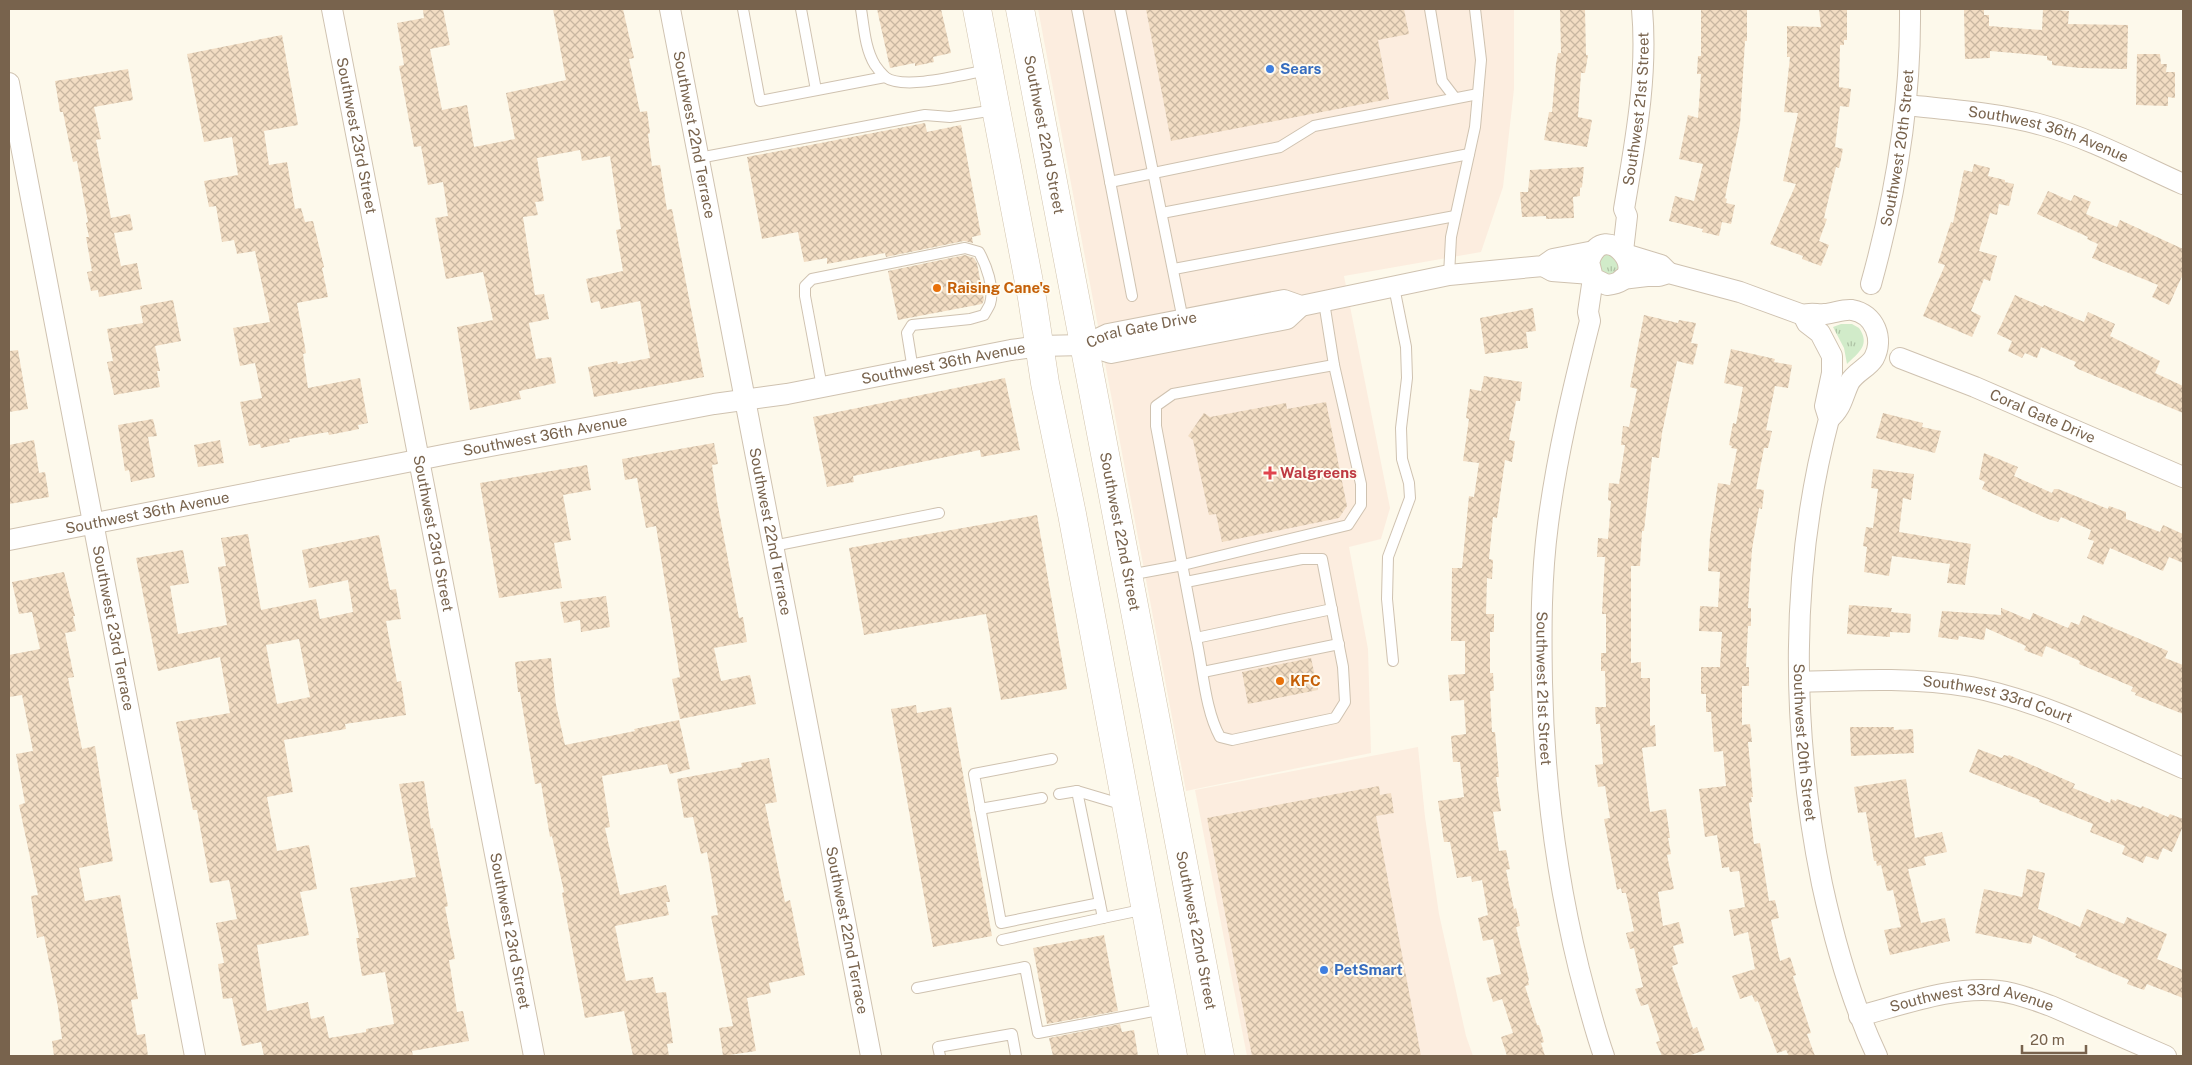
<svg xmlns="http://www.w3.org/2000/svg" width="2192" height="1065" viewBox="0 0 2192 1065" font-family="'Public Sans',sans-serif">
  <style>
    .commercial { fill: #fceddf }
    .grass { fill: url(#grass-tufts) }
    .building { fill: url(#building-cross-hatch); fill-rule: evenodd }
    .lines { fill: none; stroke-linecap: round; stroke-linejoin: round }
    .service-casing { stroke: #cfc2b0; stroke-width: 12 }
    .minor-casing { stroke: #cfc2b0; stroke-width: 22 }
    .secondary-casing { stroke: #d2c4ae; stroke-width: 29 }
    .service { stroke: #fff; stroke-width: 10 }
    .minor { stroke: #fff; stroke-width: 20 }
    .secondary { stroke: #fff; stroke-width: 28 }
    .shop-dot { fill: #3f7fe0; stroke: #fffcf2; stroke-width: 2 }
    .food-dot { fill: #e8710a; stroke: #fffcf2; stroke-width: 2 }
    .health-dot { fill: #e0444e; stroke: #fffcf2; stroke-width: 2 }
    .labels { text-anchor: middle; stroke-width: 4; stroke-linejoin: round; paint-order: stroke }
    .shop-label { font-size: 15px; font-weight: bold; fill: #366cbe; stroke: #fffcf2; text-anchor: start }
    .street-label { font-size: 15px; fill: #78634d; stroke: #fffcf2 }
    .food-label { font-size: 15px; font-weight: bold; fill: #c56008; stroke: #fffcf2; text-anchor: start }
    .health-label { font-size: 15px; font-weight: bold; fill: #be3a42; stroke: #fffcf2; text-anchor: start }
  </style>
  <defs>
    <pattern id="grass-tufts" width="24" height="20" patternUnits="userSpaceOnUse" patternTransform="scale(1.25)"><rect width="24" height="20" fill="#d1ebc9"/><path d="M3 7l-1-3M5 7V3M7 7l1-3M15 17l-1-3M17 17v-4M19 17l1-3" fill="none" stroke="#aec2a5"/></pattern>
    <pattern id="building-cross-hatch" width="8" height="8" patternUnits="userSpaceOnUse" patternTransform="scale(1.25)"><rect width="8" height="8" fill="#f2ddc3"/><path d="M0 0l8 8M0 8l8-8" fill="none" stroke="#c9b7a1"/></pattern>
  </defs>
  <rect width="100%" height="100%" fill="#fdf9eb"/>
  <g class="commercial">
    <polygon points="1038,9 1514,9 1514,89 1503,187 1481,252 1344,276 1390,508 1381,539 1349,547 1368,649 1371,753 1186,791"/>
    <polygon points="1418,747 1425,817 1439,914 1466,1036 1473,1056 1247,1056 1195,790"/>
  </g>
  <g class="grass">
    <polygon points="1606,254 1617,258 1619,269 1615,275 1600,274 1598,261"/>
    <path d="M1841,324H1852L1859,328C1871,345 1858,353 1847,364L1844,348L1833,327Z"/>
  </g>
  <g class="building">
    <polygon points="433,9 443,9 450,45 430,49 442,110 467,105 474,147 515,139 506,93 566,80 553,9 623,9 634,58 629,59 640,112 647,111 650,133 648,134 652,166 660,165 667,210 672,209 704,377 594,397 588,367 617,361 618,364 650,358 640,301 601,309 599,301 591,303 586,279 623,271 616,230 621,229 610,156 582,161 580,150 537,158 544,201 535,202 538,215 523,217 535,295 544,294 549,319 529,323 536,359 551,357 556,383 519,391 521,399 470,410 457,327 493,320 483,272 446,279 435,218 448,216 443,182 428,185 421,146 414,147 399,66 404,65 397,23 424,18 423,10"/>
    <polygon points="877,9 941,9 951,53 933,57 934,62 915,66 915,63 890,68"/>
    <polygon points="1146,9 1404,9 1409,34 1378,40 1389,99 1171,141"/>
    <polygon points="1560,9 1585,9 1586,55 1588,55 1585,73 1581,73 1578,117 1592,120 1587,147 1544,140 1549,112 1552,112 1556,64 1558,53 1561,53"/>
    <polygon points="1701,9 1747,9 1747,41 1745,41 1740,124 1725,198 1727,199 1726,203 1735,205 1731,224 1722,222 1719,236 1702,232 1703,229 1669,221 1675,196 1694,201 1703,164 1679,159 1688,115 1698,118 1701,74 1697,74 1698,56 1701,56"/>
    <polygon points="1819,9 1847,9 1847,40 1844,40 1844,45 1840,45 1839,87 1851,89 1849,107 1840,106 1835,147 1843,149 1839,168 1836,167 1824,218 1827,219 1819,241 1829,245 1821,266 1802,259 1803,256 1770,244 1796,184 1783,181 1798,113 1784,112 1790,57 1787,57 1787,26 1821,27"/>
    <polygon points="1964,9 1984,9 1984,15 1989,15 1989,26 2042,30 2043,9 2069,11 2068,24 2128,25 2127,69 2080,68 2052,65 2052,61 2047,60 2047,56 1990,51 1990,58 1965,59"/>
    <polygon points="282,35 298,125 264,131 269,165 287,162 295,209 301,208 305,222 313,221 324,267 322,268 328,297 297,303 306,353 303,354 308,388 360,378 368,423 358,425 359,429 329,435 328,432 289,439 290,442 261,448 260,444 249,446 240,402 262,398 255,363 240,366 233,328 270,322 255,251 237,254 234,240 222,242 216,206 209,207 204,181 238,175 232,137 204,142 187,54"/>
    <polygon points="2137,54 2160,54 2161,64 2167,64 2166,72 2175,72 2175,98 2168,97 2168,106 2136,105"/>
    <polygon points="128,69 133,100 94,107 101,139 96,140 111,218 130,214 133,230 114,233 121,266 137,263 142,289 99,297 98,290 91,291 87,272 92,271 86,237 89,237 86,223 88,222 77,161 73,162 63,112 60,112 55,81"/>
    <polygon points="925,123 927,132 961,125 981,235 972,237 973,243 964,241 886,257 885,253 827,264 827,258 804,262 798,232 762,239 747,157"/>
    <polygon points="1974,164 1990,168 1988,176 2005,180 2005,182 2014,184 2009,206 1999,204 1997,215 1990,213 1979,251 1997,256 1990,281 1984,279 1971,311 1981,316 1972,337 1923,316 1945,265 1938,263 1951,222 1953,223 1964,170 1972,172"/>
    <polygon points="1584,167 1582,187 1580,188 1580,196 1573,197 1574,218 1546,219 1546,216 1522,217 1520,192 1528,192 1530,170"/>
    <polygon points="2048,191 2071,201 2074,195 2091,202 2086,214 2117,227 2120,220 2183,249 2183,274 2169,305 2152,297 2158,285 2092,258 2098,244 2087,239 2088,237 2037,214"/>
    <polygon points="965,255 974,258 977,263 984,300 982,304 898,320 888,271"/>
    <polygon points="2015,295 2043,307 2044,305 2084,322 2088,312 2115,324 2110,336 2160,361 2155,373 2183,386 2183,413 2078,369 2074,366 2076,362 2041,347 2037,358 2025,353 2022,358 2008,351 2012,341 1997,334"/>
    <polygon points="173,300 181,341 155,346 160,371 157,371 160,387 114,395 107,362 113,361 107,329 143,323 140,306"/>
    <polygon points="1533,308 1536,331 1526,332 1528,348 1485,354 1480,318"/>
    <polygon points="1644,315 1678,323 1679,320 1696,323 1691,343 1698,344 1693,365 1677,361 1662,433 1659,458 1652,457 1644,531 1642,531 1640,566 1631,566 1631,663 1641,662 1641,678 1650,678 1650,726 1655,725 1656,746 1642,748 1650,812 1666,809 1670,838 1668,838 1671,854 1667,855 1674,889 1658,892 1663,926 1679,922 1684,943 1673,946 1678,964 1672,966 1693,1029 1697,1027 1705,1050 1688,1056 1662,1056 1656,1042 1660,1041 1648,1004 1641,1006 1635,989 1643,987 1634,948 1630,949 1626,933 1634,931 1626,893 1622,893 1621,888 1617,890 1604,819 1610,818 1605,786 1598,787 1595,765 1603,764 1600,724 1596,724 1595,707 1606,707 1605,671 1601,671 1601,653 1606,653 1606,614 1602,614 1605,557 1597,557 1598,538 1608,539 1611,501 1608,500 1609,483 1619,484 1625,445 1621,445 1623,426 1629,427 1637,389 1630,387"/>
    <polygon points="1731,349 1775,359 1774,362 1792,365 1788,388 1775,386 1766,430 1772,431 1768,448 1764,448 1756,489 1764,490 1762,509 1759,508 1752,549 1748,608 1751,608 1751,626 1748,626 1746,667 1749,667 1749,686 1742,686 1742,725 1750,724 1752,742 1748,742 1753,797 1751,797 1752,802 1749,803 1754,844 1760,843 1769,901 1775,900 1779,918 1771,920 1780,961 1790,957 1796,975 1793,976 1811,1033 1807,1034 1815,1056 1789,1056 1786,1050 1777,1053 1758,1001 1755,1002 1752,995 1740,999 1732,976 1755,969 1748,932 1734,936 1729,910 1745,907 1739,871 1730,872 1729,867 1722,868 1717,835 1705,837 1699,789 1726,786 1723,751 1714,752 1711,712 1706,712 1706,694 1701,694 1701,667 1720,667 1722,632 1699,631 1700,606 1718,607 1720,572 1708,571 1710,537 1718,483 1730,485 1737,449 1731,448 1732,446 1729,445 1733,423 1736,424 1743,387 1724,383"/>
    <polygon points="18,350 28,409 9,412 9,351"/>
    <polygon points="1484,376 1522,382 1520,401 1516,401 1509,440 1515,441 1512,462 1505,460 1497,518 1493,517 1489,559 1493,560 1492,579 1487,578 1486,614 1494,614 1494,632 1490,632 1490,673 1493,673 1494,691 1490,691 1492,732 1495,732 1499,777 1496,777 1501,811 1493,812 1499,851 1506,850 1510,869 1506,870 1514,909 1516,908 1520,926 1516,927 1529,980 1528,981 1529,985 1525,986 1537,1025 1539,1025 1544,1042 1541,1043 1545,1056 1507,1056 1501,1037 1513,1033 1502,999 1493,1002 1486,978 1501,974 1493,939 1483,941 1478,918 1488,915 1482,880 1472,882 1471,876 1457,878 1450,842 1444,842 1438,801 1464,797 1460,762 1453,762 1451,736 1466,734 1464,700 1450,701 1448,675 1465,674 1465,641 1451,641 1452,568 1462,568 1469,496 1474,497 1479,463 1463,461 1469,419 1466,418 1470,389 1481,391"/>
    <polygon points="1005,378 1020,450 981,457 980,450 853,476 854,482 827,487 813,417"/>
    <polygon points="1326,402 1347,506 1339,518 1222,542 1216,514 1209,515 1193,440 1188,436 1204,413 1210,417 1286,403 1287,409"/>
    <polygon points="1883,413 1923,423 1922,427 1941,431 1935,453 1876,438"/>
    <polygon points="153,419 157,436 148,437 155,477 131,482 129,470 125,471 118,425"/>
    <polygon points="34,440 39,473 45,472 49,497 9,504 9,445"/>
    <polygon points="220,440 224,463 198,467 194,445"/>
    <polygon points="714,443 718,464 712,465 717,501 739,618 743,617 747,642 714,648 721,681 750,675 756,704 680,719 672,679 680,677 656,526 646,528 637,478 625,480 622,459"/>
    <polygon points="1984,453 2018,467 2014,476 2052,493 2054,489 2058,489 2108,509 2109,506 2126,512 2126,519 2160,532 2163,525 2183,534 2183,563 2169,557 2163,571 2110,548 2103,565 2087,558 2094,541 2088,539 2091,530 2061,517 2058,522 2048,519 1982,489 1985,482 1979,479"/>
    <polygon points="587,465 591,490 563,495 571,540 554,543 562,588 499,598 480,483"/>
    <polygon points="1873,469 1914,474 1911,500 1903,498 1899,532 1971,544 1965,585 1947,583 1950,564 1892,556 1889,576 1864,572 1867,547 1863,546 1866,527 1873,528 1878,489 1871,488"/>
    <polygon points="1037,515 1067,689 1001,700 986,614 864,635 849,548"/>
    <path d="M248,534L261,610L316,599L320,619L353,612L348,580L309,588L302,550L379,535L390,590L396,589L401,619L386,621L397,682L401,681L406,715L345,724L346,729L284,740L293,792L267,797L277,851L309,845L317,889L300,892L309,935L257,945L267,1011L308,1002L311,1019L324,1016L329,1038L366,1032V1029L394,1024L385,972L362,976L356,938H359L350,888L416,877L399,784L424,781L431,829L433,828L448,906L445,907L455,959L449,960L457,1012L463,1011L469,1041L412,1051L413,1056H264L261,1042L242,1046L232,998L223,999L218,964L224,963L216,923L237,919L229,880L210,883L197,810H193L176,722L230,713L220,657L158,671L136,558L183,550L189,583L170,586L178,634L227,625L218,567L226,566L221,538ZM299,639L310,697L277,704L266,645Z"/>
    <polygon points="64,572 75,616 73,616 76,631 65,633 74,677 68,678 82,749 95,746 113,861 79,868 85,901 120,895 138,999 131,1000 137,1035 145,1034 148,1056 54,1056 52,1041 62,1039 58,1007 44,936 37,938 31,896 38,895 19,805 25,803 16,754 33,751 22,695 9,697 9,655 40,649 32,612 19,614 12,582"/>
    <polygon points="606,596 610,627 581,632 580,620 564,623 560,602"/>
    <polygon points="1849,605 1892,608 1891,612 1911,614 1910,633 1890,632 1890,637 1847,634"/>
    <polygon points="2001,608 2030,620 2033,613 2068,628 2071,622 2079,625 2083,615 2168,651 2165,658 2183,665 2183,714 2135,695 2136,693 2131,691 2133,687 2079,664 2080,661 2046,646 2042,657 2024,650 2026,646 1986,628 1984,640 1959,636 1958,640 1938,637 1942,611 2001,615"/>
    <polygon points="551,658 556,705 565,745 635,731 634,729 679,720 690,769 670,774 667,764 602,776 610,827 605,828 620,895 666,885 670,902 666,902 669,915 615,926 626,981 653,977 656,993 666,992 673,1043 667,1044 669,1056 633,1056 624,1011 585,1018 562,893 564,892 552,836 550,837 541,783 535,784 520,692 518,692 515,662"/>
    <polygon points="1311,658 1318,690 1248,704 1242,672"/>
    <polygon points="916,705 917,713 951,707 992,936 933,947 891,709"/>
    <polygon points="1850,727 1894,727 1894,730 1913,729 1914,753 1851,756"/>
    <polygon points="1978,749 2002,758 2004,755 2008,756 2009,755 2075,784 2073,788 2110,803 2111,799 2116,801 2117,799 2141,808 2142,806 2168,817 2170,814 2183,819 2183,826 2172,852 2163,848 2158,860 2146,856 2143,863 2122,854 2125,846 2090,832 2093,824 2039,802 2040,800 1969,772"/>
    <polygon points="769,758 777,802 765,804 785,902 790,900 805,975 769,983 771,993 747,998 756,1051 723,1056 719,1028 733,1026 711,916 718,915 707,852 701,854 693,817 684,818 677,779 742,767 741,763"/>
    <polygon points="1906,779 1915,838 1942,832 1947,852 1924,857 1926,865 1908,869 1921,923 1945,918 1950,941 1890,955 1884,930 1901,927 1893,890 1887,891 1881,865 1877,866 1876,861 1874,861 1866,812 1858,813 1854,787"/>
    <polygon points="1379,786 1380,795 1391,793 1394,813 1376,816 1421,1056 1252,1056 1207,818"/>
    <polygon points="2027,869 2045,873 2038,909 2080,927 2087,909 2124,924 2127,917 2167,934 2157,959 2183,970 2183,998 2147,984 2144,990 2127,984 2129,980 2075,957 2077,954 2033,935 2031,944 1975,933 1984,889 2022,897"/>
    <polygon points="1104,935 1118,1011 1047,1024 1033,948"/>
    <polygon points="1120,1024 1122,1032 1134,1030 1138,1056 1053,1056 1049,1038"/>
  </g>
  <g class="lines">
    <defs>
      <g id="service">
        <polyline points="743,9 760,101 885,77"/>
        <polyline points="801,9 816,90"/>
        <path d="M861,9C864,27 865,49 875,65C877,68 882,74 885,77C904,91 965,74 988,70"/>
        <polyline points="1077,9 1132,296"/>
        <polyline points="1120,9 1183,320"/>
        <polyline points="1430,9 1442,81 1455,98"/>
        <polyline points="699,158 925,115 950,117 995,110"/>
        <polyline points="1110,182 1280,147 1314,126 1478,94"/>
        <polyline points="1162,213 1469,154"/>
        <polyline points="1174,269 1455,216"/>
        <polyline points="1449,275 1451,237 1475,127 1481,60 1475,9"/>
        <path d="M822,387L805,296V286L812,279L965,248L979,252C986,265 995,288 990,304C989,307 986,311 984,315L970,319L912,325L907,333L913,370"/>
        <polyline points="773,546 939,513"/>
        <polyline points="1129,575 1183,565 1348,525 1361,505 1361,484 1334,365 1324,302"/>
        <path d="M1186,582L1302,559H1322L1343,667L1345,702L1335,718L1232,740L1220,737C1205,710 1203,669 1196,638L1156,426V406L1173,394L1334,365"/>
        <polyline points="1196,638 1332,609"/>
        <polyline points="1393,661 1387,599 1388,557 1410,498 1409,483 1402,459 1401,428 1407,378 1406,347 1394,287"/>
        <polyline points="1203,672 1339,644"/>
        <polyline points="1052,759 974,774 1001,923 1100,903"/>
        <polyline points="1077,791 1103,918 1146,909"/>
        <polyline points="1059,794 1077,791 1124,805"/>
        <polyline points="980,809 1042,798"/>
        <polyline points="1002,940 1103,918"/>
        <polyline points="917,988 1025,967 1038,1033 1164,1009"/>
        <polyline points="940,1056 938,1047 1012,1034 1016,1056"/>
      </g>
      <g id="minor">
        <path id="s1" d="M332,9L534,1056"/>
        <path id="s2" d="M670,9L871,1056"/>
        <path id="s3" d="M9,83L195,1056"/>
        <path id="s4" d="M1907,105C1952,110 1999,113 2042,125C2090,138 2138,164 2183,184"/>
        <path id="s5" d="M1623,251L1627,216L1624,209C1635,143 1648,76 1642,9"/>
        <polyline points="1625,254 1661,265 1669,273"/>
        <polyline points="1543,266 1552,271 1591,274"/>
        <path id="s6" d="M1593,278L1607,285C1658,280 1604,213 1589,262L1593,278L1588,312L1590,321C1573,388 1557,455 1548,524C1541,577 1541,629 1542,682C1544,780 1556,875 1579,969C1587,999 1594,1028 1604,1056"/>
        <path id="s7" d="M1622,279L1647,276H1659L1669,273L1740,292L1803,315L1807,323L1820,333L1832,356V373L1825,406L1829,419C1789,570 1791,732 1822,884C1835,944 1851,1001 1877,1056"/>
        <path id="s8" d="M1871,284C1896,194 1911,102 1910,9"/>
        <path d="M1803,315C1812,312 1817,315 1825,314C1835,313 1843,309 1852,310C1875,314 1884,339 1874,358C1868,368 1855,372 1849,383C1842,398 1842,408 1829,419"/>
        <path id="s9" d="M1085,345L1108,334L1284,300L1301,306L1449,275L1543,266L1553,259L1594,251"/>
        <path id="s10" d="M1900,358L1975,387L2183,477"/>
        <path id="s11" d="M9,540L448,454L714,404L787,394L1011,350L1039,346L1085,345L1111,353L1287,319L1301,306"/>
        <path id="s12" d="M1800,682C1856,680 1915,677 1971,687C2045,702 2115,738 2183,768"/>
        <path id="s13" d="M1859,1016C1902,1005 1955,985 1999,991C2017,993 2034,1000 2051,1006L2166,1056"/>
      </g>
      <g id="secondary">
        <polyline points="977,9 1032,298 1045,383 1072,514 1173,1056"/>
        <path id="s14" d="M1020,9L1220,1056"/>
      </g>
    </defs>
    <use href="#service" class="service-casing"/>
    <use href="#minor" class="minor-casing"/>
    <use href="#secondary" class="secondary-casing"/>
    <use href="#service" class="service"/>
    <use href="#minor" class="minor"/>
    <use href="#secondary" class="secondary"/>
  </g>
  <g class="shop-dot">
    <circle cx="1270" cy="69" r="5"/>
    <circle cx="1324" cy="970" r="5"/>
  </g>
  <g class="food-dot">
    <circle cx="937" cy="288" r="5"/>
    <circle cx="1280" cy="681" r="5"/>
  </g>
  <path class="health-dot" d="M1267.5 465.5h5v5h5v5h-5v5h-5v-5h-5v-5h5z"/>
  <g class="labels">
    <g class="shop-label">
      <text x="1280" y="74">Sears</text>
      <text x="1334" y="975">PetSmart</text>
    </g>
    <g class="street-label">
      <text dy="5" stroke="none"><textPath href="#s5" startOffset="144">Southwest 21st Street</textPath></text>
      <text dy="5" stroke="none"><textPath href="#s1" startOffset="129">Southwest 23rd Street</textPath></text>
      <text dy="5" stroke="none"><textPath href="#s2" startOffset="128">Southwest 22nd Terrace</textPath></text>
      <text dy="5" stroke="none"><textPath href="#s14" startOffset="128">Southwest 22nd Street</textPath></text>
      <text dy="5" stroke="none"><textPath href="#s4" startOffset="145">Southwest 36th Avenue</textPath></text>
      <text dy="5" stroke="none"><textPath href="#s8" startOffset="139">Southwest 20th Street</textPath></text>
      <text dy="5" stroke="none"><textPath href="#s9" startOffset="59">Coral Gate Drive</textPath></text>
      <text dy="5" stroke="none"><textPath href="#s11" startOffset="951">Southwest 36th Avenue</textPath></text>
      <text dy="5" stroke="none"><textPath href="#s10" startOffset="154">Coral Gate Drive</textPath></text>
      <text dy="5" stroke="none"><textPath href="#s11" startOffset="546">Southwest 36th Avenue</textPath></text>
      <text dy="5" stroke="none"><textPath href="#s11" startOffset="141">Southwest 36th Avenue</textPath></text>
      <text dy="5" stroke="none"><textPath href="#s2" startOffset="532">Southwest 22nd Terrace</textPath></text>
      <text dy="5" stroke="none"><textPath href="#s14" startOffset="532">Southwest 22nd Street</textPath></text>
      <text dy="5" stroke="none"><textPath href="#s1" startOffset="534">Southwest 23rd Street</textPath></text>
      <text dy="5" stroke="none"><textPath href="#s3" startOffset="555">Southwest 23rd Terrace</textPath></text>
      <text dy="5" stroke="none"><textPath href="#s6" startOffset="540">Southwest 21st Street</textPath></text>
      <text dy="5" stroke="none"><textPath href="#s12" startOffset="200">Southwest 33rd Court</textPath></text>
      <text dy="5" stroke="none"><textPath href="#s7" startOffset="630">Southwest 20th Street</textPath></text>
      <text dy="5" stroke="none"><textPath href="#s1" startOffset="939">Southwest 23rd Street</textPath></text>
      <text dy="5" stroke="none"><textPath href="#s2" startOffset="938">Southwest 22nd Terrace</textPath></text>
      <text dy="5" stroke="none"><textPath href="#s14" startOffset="938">Southwest 22nd Street</textPath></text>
      <text dy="5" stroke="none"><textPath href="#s13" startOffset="116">Southwest 33rd Avenue</textPath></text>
    </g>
    <g class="food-label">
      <text x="947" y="293">Raising Cane's</text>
      <text x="1290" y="686">KFC</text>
    </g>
    <g class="health-label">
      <text x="1280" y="478">Walgreens</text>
    </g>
  </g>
  <rect width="2192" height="1065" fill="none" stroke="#78634d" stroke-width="20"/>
  <path d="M2022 1045v8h64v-8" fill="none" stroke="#78634d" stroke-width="2.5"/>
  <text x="2030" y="1045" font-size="15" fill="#78634d" stroke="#fffcf2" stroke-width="4" paint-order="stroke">20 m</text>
</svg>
